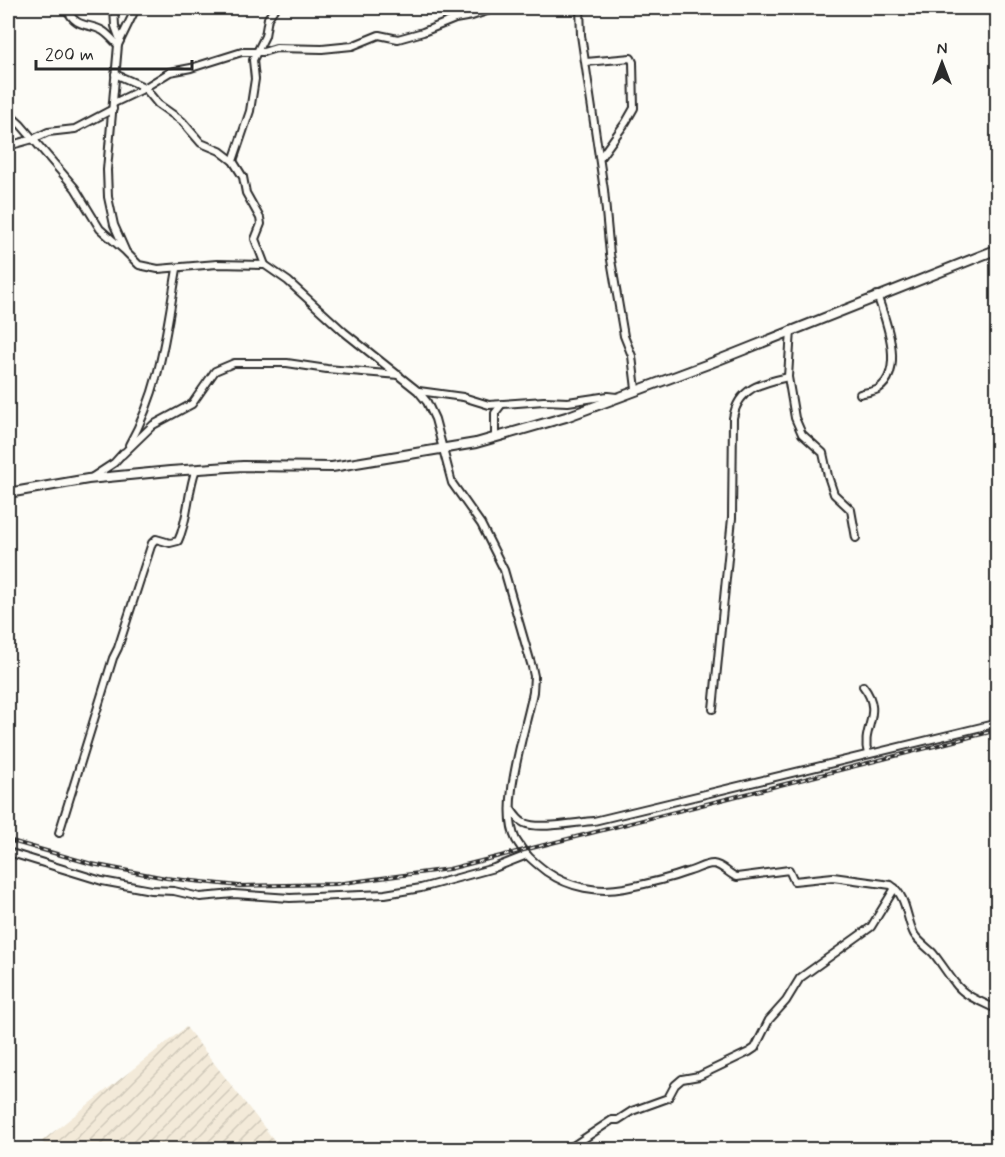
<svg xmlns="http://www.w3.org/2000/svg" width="1005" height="1157" viewBox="0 0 1005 1157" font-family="Mynerve,sans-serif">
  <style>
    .industrial { fill: url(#industrial-furrows) }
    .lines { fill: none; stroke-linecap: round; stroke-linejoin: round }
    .minor-casing { stroke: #2b2b2b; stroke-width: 10 }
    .tertiary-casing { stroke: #2b2b2b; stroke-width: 12 }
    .minor { stroke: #fdfcf7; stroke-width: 6 }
    .tertiary { stroke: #fdfcf7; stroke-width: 8 }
    .rail-casing { stroke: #2b2b2b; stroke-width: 4 }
    .rail { stroke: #fdfcf7; stroke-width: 1.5; stroke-dasharray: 4.5; stroke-linecap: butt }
  </style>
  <defs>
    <pattern id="industrial-furrows" width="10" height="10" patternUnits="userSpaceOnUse" patternTransform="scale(1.5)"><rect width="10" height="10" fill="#f3ead9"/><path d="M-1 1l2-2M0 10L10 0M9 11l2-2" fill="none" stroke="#d0c9ba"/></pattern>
  </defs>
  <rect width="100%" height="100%" fill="#fdfcf7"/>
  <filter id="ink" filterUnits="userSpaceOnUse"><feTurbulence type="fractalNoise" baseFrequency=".0167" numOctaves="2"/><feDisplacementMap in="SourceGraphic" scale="12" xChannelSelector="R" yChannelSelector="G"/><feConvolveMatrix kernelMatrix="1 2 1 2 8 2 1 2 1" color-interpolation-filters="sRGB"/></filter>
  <g filter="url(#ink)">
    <polygon class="industrial" points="186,1027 281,1149 48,1149 42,1141"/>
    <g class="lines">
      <defs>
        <g id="minor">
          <path d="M66,8C77,30 88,22 103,31C109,35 113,40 118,45"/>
          <polyline points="114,8 115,26 120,40"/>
          <path d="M136,8L118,45L107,170L108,197L114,225L126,252L139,265L158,269L217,264L265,265L288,281L344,332L418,391L427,402L435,419L452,483L481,524L504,570L532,667L534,676L533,692C526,729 499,806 516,840C524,854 534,862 547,872C570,888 598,893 625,888C646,884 668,879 687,872C696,870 704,864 713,864C723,865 728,874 737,877L789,870L794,881L833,877L891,885C907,896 906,918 914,934C917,940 928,948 933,953C941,963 947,973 955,983C965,997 983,1002 998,1010"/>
          <polyline points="580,8 581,35 604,190 610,254 624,336 632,356 636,389"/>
          <polyline points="586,62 631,58 633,62 634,108 626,122 600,158"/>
          <polyline points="115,74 144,87 158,104 182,121 201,143 220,151 233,161 243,177 246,193 260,218 261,224 255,239 265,265"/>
          <polyline points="114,103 141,90 170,72 191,68 242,52 263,52 276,48 322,49 352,46 379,35 398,39 423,32 455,19 472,16 496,8"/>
          <polyline points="8,113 21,125 75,188 100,229 124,250"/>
          <polyline points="8,146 33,139 48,132 75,129 113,109"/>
          <polyline points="233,161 250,111 255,79 253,60 265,36 268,18 275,8"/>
          <polyline points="791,330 788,377 795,418 802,434 823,453 828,476 834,494 851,510 856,538"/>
          <polyline points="419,391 463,397 489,405 544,401 568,402 608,396 617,397"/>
          <path d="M860,394C866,392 873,392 878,389C906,371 885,318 877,295"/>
          <polyline points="495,438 495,413 502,404"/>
          <path d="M129,445C161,388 166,332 177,269"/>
          <polyline points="122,455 153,425 192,404 215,371 234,363 287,363 327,369 399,375"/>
          <polyline points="91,478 114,463 123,453"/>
          <path d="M863,686C885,714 860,728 868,754"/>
          <path d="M713,709L732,518L733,418C738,388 761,383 788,377"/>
          <path d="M511,809C515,815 518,820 524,823C539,830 577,822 594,821L998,723"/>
          <path d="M59,833L113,658L118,648L152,543L156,539L170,543L178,541C189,518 187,493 196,469"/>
          <polyline points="8,852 102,881 151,890 174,891 200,897 234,894 290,898 385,894 421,888 494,868 527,855"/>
          <polyline points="567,1150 612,1120 618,1120 632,1111 668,1098 675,1085 682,1079 699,1076 749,1052 755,1048 769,1020 786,1001 800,978 871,927 895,888"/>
        </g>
        <polyline id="tertiary" points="8,493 88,479 170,471 243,466 332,467 476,443 566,417 711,363 998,249"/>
      </defs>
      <use href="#minor" class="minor-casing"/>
      <use href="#tertiary" class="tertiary-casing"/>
      <use href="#minor" class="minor"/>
      <use href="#tertiary" class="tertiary"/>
      <defs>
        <polyline id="rail" points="8,840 92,864 166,878 239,886 336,884 449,869 998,730"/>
      </defs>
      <use href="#rail" class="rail-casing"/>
      <use href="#rail" class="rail"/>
    </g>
  </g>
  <rect width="1005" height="1157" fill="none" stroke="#fdfcf7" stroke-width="30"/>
  <rect x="15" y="15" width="975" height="1127" fill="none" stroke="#2b2b2b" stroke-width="2" filter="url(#ink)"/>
  <g transform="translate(942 63)" stroke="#fdfcf7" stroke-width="4.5" paint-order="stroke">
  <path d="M0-4.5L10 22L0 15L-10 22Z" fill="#2b2b2b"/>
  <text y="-9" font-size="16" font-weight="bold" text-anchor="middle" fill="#2b2b2b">N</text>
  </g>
  <path d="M36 60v9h156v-9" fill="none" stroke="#2b2b2b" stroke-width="3"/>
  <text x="45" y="60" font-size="18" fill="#2b2b2b" stroke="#fdfcf7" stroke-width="4.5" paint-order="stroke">200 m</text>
</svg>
